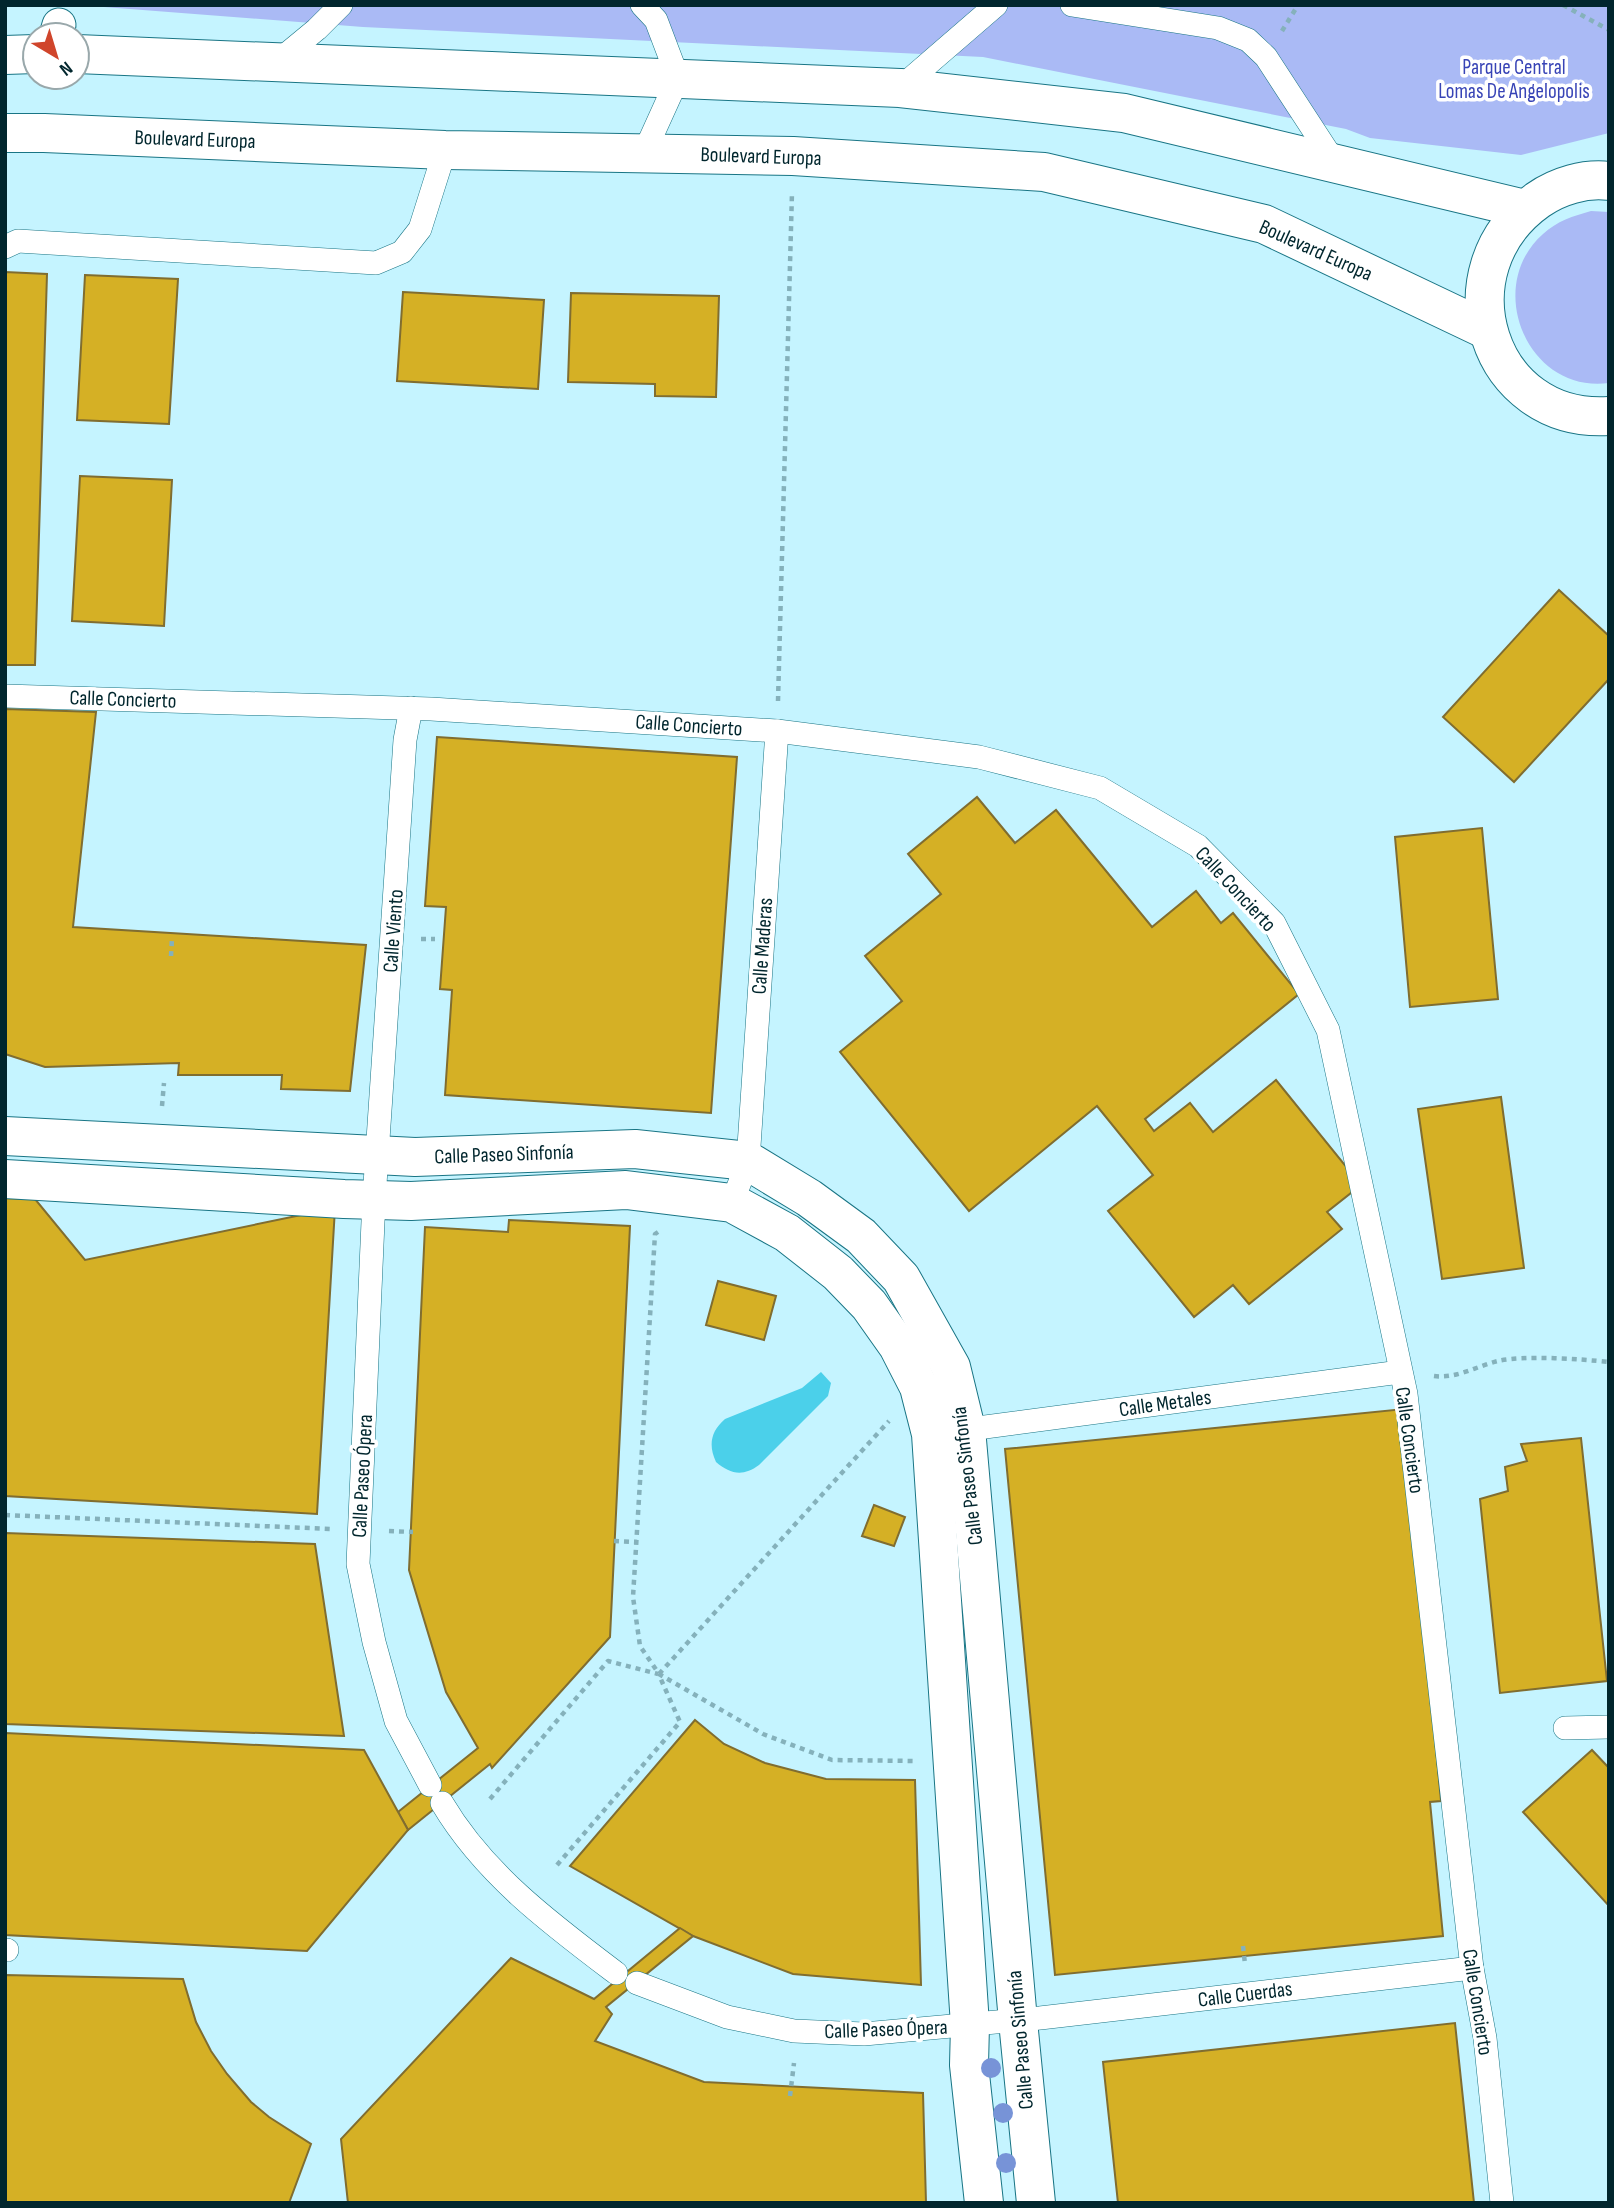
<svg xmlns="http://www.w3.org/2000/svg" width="1614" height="2208" viewBox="0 0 1614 2208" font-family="'Sofia Sans Condensed',sans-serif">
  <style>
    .green { fill: #aabaf5 }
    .water { fill: #4bd0ea }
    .building { fill: #d5b025; stroke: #806d30; stroke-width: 2 }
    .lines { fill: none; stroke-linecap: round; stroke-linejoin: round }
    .service-casing { stroke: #197585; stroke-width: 24 }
    .pedestrian-casing { stroke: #197585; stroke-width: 35 }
    .tertiary-casing { stroke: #197585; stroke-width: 40 }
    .secondary-casing { stroke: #197585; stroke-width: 40 }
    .path { stroke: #85b1bb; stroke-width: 4.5; stroke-dasharray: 5 5; stroke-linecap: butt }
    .service { stroke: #fff; stroke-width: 23 }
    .pedestrian { stroke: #fff; stroke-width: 33 }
    .tertiary { stroke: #fff; stroke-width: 38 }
    .secondary { stroke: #fff; stroke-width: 38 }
    .tree { fill: #7793d7 }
    .labels { text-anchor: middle; stroke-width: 7; stroke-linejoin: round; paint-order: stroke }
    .park-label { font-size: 21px; fill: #3844b6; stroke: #fff }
    .street-label { font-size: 21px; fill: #01262d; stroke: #fff }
  </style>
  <rect width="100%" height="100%" fill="#c5f4ff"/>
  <g class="green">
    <polygon points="78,5 1609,5 1609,133 1521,155 1370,138 1346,129 983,57 363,27"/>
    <path d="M1591,211L1609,212V383C1528,394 1483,287 1543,234C1557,221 1573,216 1591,211Z"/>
  </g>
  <path class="water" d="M821,1372L831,1383L828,1396L759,1465C743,1477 730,1474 716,1462C708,1445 711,1431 725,1419L802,1388Z"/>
  <g class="building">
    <polygon points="5,272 47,274 35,665 5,665"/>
    <polygon points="85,275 178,279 169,424 77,420"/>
    <polygon points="403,292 544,300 538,389 397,381"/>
    <polygon points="571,293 719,296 716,397 655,396 655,384 568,382"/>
    <polygon points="80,476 172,480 164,626 72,621"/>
    <polygon points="1559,590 1609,636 1609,679 1514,782 1443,717"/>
    <polygon points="5,709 96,712 73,927 366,945 350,1091 281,1089 282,1075 178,1075 179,1063 45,1067 5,1054"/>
    <polygon points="437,737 737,757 711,1113 445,1095 452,990 440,989 446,907 425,906"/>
    <polygon points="977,797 1015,843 1056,810 1152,927 1196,891 1221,923 1233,913 1299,994 1145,1119 1154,1131 1190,1103 1213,1132 1276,1080 1361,1185 1327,1212 1342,1229 1249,1304 1233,1285 1194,1317 1108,1211 1153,1175 1097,1106 969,1211 840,1052 902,1001 865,956 941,894 908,854"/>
    <polygon points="1482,828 1498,999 1410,1007 1395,837"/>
    <polygon points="1501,1097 1524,1268 1442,1279 1418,1109"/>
    <polygon points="5,1198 35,1199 85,1260 335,1208 317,1514 5,1496"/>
    <polygon points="509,1220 630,1226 610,1637 492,1768 490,1764 408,1830 398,1812 478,1748 446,1692 409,1570 425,1227 508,1232"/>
    <polygon points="718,1281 776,1296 764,1340 706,1325"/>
    <polygon points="1404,1409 1441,1801 1430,1802 1443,1936 1055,1975 1005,1449"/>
    <polygon points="1581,1438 1607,1681 1500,1693 1480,1499 1508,1491 1505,1467 1527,1461 1521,1444"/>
    <polygon points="874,1505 905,1517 894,1546 862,1536"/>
    <polygon points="5,1533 315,1544 344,1736 5,1724"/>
    <polygon points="695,1720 724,1744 765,1763 826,1779 915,1780 921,1985 793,1974 693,1936 570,1866"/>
    <polygon points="5,1733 364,1750 408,1830 307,1951 5,1935"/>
    <polygon points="1592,1750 1609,1768 1609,1906 1523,1812"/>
    <polygon points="680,1928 693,1936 606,2007 612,2014 595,2041 704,2082 923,2093 926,2203 348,2203 341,2139 511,1958 594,1999"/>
    <polygon points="5,1975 183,1979 196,2022 211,2051 227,2074 251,2102 269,2117 311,2144 289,2203 5,2203"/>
    <polygon points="1455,2023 1474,2203 1118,2203 1103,2062"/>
  </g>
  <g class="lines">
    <defs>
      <g id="service">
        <polyline points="642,5 656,20 678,78 644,153"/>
        <polyline points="1072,5 1218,28 1248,40 1266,57 1337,166"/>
        <polyline points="277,62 317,29 341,5"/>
        <polyline points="900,88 996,5"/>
        <polyline points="5,247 18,241 376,263 402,252 420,229 445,150"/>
        <polyline points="5,696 431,709 777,731 979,757 1100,788 1198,846 1274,923 1328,1030 1406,1394 1472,1968 1485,2038 1502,2203"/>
        <polyline points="411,708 405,740 374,1199 358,1564 374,1642 396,1721 430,1785"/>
        <polyline points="732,1203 748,1161 777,731"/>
        <polyline points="955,1431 1400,1372"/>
        <polyline points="1565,1728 1609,1727"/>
        <path d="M442,1803C484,1874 551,1924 616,1973"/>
        <polyline points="5,1950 7,1950"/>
        <polyline points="637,1983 727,2017 794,2031 864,2034 1040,2018 1472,1968"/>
      </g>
      <polyline id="pedestrian" points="56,35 59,25"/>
      <g id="tertiary">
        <polyline points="5,1136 415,1157 635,1149 748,1161 809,1198 861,1236 901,1278 951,1367 966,1429 1018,2021 1036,2203"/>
        <polyline points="5,1179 344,1199 411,1201 626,1190 732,1203 787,1233 838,1273 869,1305 898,1346 919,1387 931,1434 970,2025 969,2065 984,2203"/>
      </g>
      <g id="secondary">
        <polyline points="77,54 900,88 1124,113 1525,209"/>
        <polyline points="5,55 35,54"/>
        <polyline points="5,133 44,133 445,150 793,156 1044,172 1264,224 1487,330"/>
        <path d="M1609,181C1585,178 1558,186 1538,200C1439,270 1487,424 1609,416"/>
      </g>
    </defs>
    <use href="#service" class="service-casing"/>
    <use href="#pedestrian" class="pedestrian-casing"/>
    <use href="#tertiary" class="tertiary-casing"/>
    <use href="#secondary" class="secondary-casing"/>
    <g class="path">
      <polyline points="1563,5 1609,30"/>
      <polyline points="1282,31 1298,5"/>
      <polyline points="778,701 792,192"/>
      <polyline points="421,939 435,939"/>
      <polyline points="171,956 172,938"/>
      <polyline points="162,1106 164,1083"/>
      <polyline points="658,1232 655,1234 633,1597 640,1646 659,1674 763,1734 832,1760 914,1761"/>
      <path d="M1434,1376C1456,1379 1477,1366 1498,1361C1526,1355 1580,1359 1609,1362"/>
      <polyline points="5,1515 331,1529"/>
      <polyline points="389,1531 413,1532"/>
      <polyline points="614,1541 637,1542"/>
      <polyline points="659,1674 889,1421"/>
      <polyline points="490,1799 608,1661 658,1674"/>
      <polyline points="557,1865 680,1722 659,1675"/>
      <polyline points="1243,1946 1245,1964"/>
      <polyline points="790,2096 794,2063"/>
    </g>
    <use href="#service" class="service"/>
    <use href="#pedestrian" class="pedestrian"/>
    <use href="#tertiary" class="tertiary"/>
    <use href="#secondary" class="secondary"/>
  </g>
  <g class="tree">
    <circle cx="991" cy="2068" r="10"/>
    <circle cx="1003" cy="2113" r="10"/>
    <circle cx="1006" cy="2163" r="10"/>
  </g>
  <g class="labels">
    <g class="park-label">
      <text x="1514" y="74">Parque Central<tspan x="1514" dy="24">Lomas De Angelopolis</tspan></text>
    </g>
    <g class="street-label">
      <text transform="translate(195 139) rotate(2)" y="7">Boulevard Europa</text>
      <text transform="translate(761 156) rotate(2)" y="7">Boulevard Europa</text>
      <text transform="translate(1316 250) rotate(24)" y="7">Boulevard Europa</text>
      <text transform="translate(123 699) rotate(2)" y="7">Calle Concierto</text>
      <text transform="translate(689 725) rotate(4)" y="7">Calle Concierto</text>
      <text transform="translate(1236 889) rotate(47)" y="7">Calle Concierto</text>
      <text transform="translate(393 931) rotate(-86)" y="7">Calle Viento</text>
      <text transform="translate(762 946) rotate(-86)" y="7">Calle Maderas</text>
      <text transform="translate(504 1154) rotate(-2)" y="7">Calle Paseo Sinfonía</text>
      <text transform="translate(1165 1403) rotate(-8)" y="7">Calle Metales</text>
      <text transform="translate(1410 1440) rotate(82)" y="7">Calle Concierto</text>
      <text transform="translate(362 1476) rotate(-87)" y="7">Calle Paseo Ópera</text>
      <text transform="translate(967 1476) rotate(-97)" y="7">Calle Paseo Sinfonía</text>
      <text transform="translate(1245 1994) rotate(-7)" y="7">Calle Cuerdas</text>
      <text transform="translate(1478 2002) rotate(81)" y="7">Calle Concierto</text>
      <text transform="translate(886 2029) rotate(-2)" y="7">Calle Paseo Ópera</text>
      <text transform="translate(1020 2040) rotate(-95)" y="7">Calle Paseo Sinfonía</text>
    </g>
  </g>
  <rect width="1614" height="2208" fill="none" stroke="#01262d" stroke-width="14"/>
  <g transform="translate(56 56) rotate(142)"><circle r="33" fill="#ffffff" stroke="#99a8ab" stroke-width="2"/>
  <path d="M0-5L12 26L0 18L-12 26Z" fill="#d0452b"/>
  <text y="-10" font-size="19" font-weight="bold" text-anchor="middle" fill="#01262d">N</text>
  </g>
</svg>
